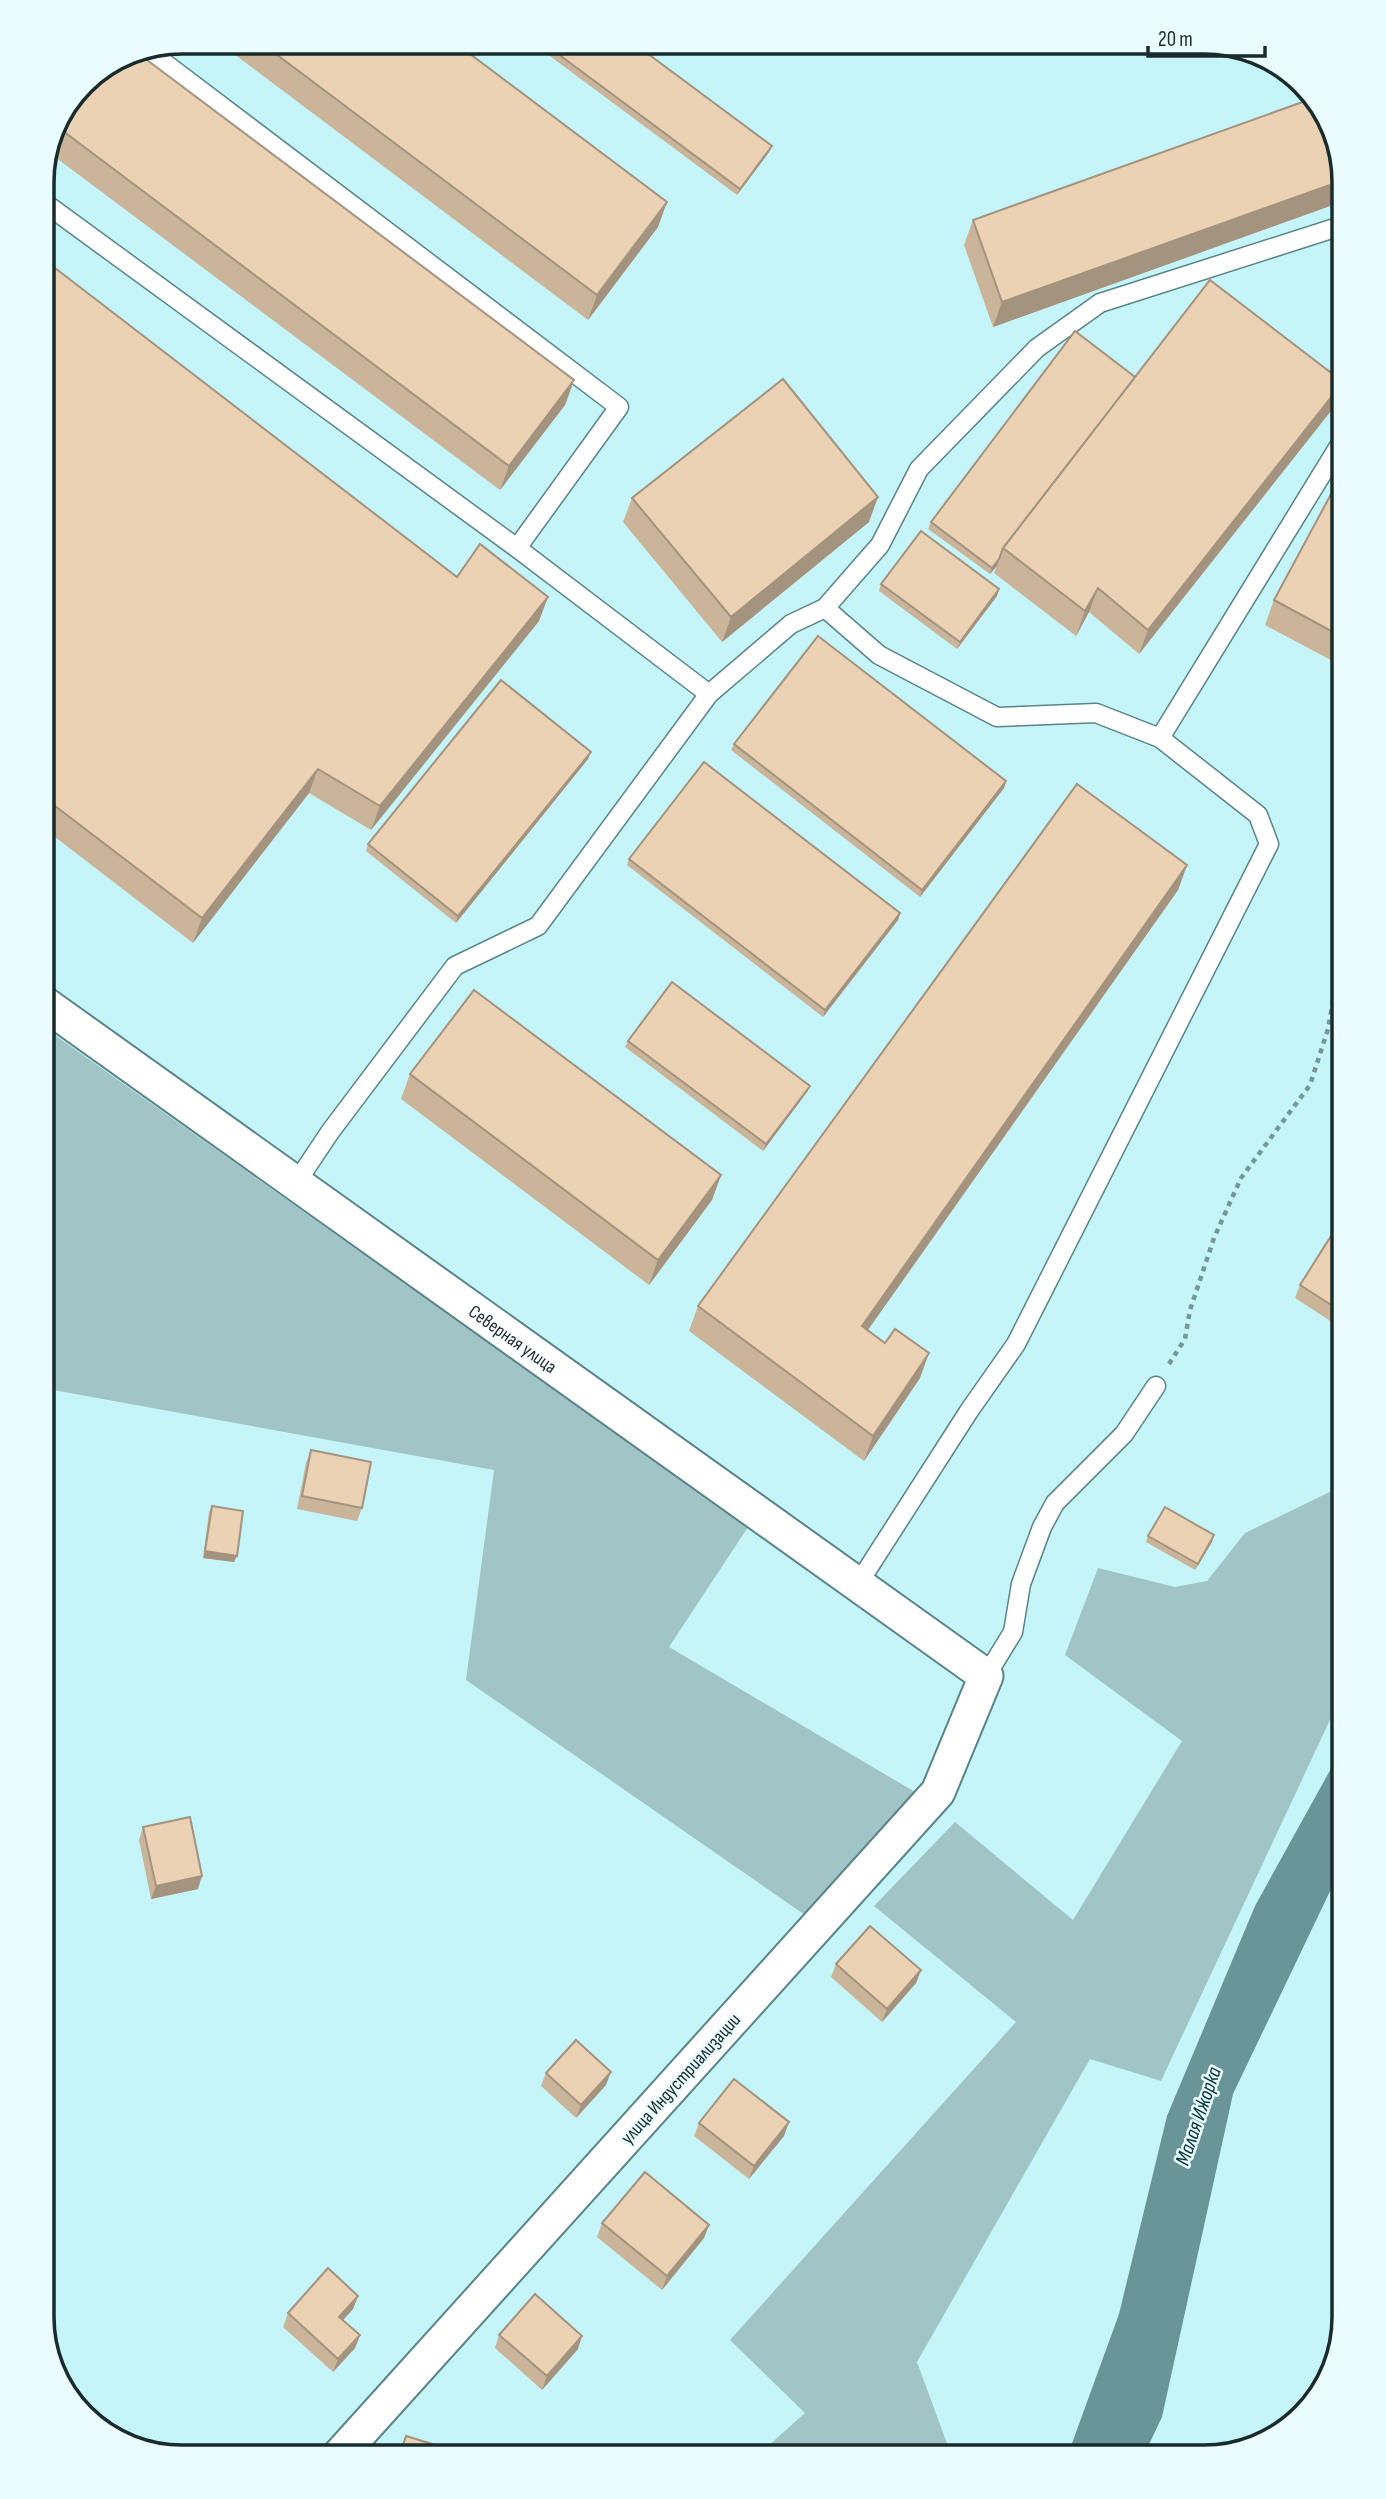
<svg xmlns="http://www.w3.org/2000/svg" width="1386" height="2499" viewBox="0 0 1386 2499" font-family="'Sofia Sans Condensed',sans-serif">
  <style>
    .green { fill: #a1c4c7 }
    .water { fill: #699599 }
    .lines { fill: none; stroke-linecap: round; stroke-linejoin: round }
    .service-casing { stroke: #598488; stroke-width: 21 }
    .minor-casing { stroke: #598488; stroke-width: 37 }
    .path { stroke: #75979a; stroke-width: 4.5; stroke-dasharray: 5 5; stroke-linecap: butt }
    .service { stroke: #fff; stroke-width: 18 }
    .minor { stroke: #fff; stroke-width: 33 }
    .wall { fill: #cab59b }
    .shaded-wall { fill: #a4937e }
    .building { fill: #ebd2b4; stroke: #a4937e; stroke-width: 2 }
    .labels { text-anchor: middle; stroke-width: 5; stroke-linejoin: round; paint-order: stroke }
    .street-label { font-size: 19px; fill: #192b2d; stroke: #eafcfd }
    .water-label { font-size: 21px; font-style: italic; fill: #033235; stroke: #eafcfd }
    .rim { fill: none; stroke: #192b2d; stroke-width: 3.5 }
  </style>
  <rect width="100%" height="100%" fill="#c6f5f9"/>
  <g class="green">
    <polygon points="42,1026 748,1527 669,1647 915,1792 805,1915 466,1680 494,1470 42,1388"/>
    <polygon points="1344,1485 1344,1697 1336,1707 1161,2081 1090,2059 917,2362 952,2457 756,2457 805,2413 730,2340 1016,2022 874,1906 955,1822 1073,1920 1182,1741 1065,1655 1098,1568 1175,1587 1207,1581 1245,1533"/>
  </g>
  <polygon class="water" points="1344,1745 1344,1862 1233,2094 1162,2417 1143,2457 1067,2457 1119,2314 1167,2116 1255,1906"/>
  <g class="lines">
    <defs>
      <g id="service">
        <polyline points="146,49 619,407 517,548"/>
        <polyline points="42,201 517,548 709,694"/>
        <polyline points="825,608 880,545 919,469 1037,348 1100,303 1344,225"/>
        <polyline points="1160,738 1344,438"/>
        <polyline points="296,1183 330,1132 455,966 538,926 709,694 791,624 825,608 879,655 997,717 1096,713 1160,738 1258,815 1269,844 1016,1344 969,1411 858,1584"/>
        <polyline points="986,1676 1013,1632 1021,1584 1042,1527 1055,1503 1124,1434 1156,1386"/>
      </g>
      <g id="minor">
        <path id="s1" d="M42,1002L986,1676L938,1792L338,2457"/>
      </g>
    </defs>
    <use href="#service" class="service-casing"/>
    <use href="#minor" class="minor-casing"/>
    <polyline class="path" points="1169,1364 1185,1339 1190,1310 1214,1238 1241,1178 1310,1085 1328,1029 1339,966 1344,910"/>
    <use href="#service" class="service"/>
    <use href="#minor" class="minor"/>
  </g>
  <g class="wall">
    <polygon points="218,42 454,42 658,227 588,320"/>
    <polygon points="531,42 632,42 772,146 769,152 737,195"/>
    <polygon points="83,83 574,380 565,405 500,490 47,151 53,128"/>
    <polygon points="1344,182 1344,201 993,327 964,245 973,220"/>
    <polygon points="42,258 457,577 539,621 371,830 309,793 193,943 42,827"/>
    <polygon points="1135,377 1334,407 1139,654 1089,612 1076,636 994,573 997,566 990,574 928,529 931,522"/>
    <polygon points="1344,470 1344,667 1265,625 1274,600"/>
    <polygon points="632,498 869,522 722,642 623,522"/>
    <polygon points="881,584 999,589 997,596 957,649 879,591"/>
    <polygon points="734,744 1006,781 1004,788 920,897 731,750"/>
    <polygon points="588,759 456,923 366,851 368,844"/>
    <polygon points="629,859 900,913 898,920 823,1017 627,865"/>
    <polygon points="1187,865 1178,890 868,1330 920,1378 864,1461 689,1331 698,1306"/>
    <polygon points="628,1041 810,1086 807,1092 763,1151 625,1047"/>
    <polygon points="410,1074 721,1175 712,1200 649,1285 401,1099"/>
    <polygon points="1344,1229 1344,1330 1295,1298 1300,1285"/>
    <polygon points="311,1450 362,1508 357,1521 297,1509 306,1463"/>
    <polygon points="212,1506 234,1562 203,1558 209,1512"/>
    <polygon points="1148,1536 1212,1542 1195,1570 1146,1542"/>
    <polygon points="143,1827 198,1889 151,1899 139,1840"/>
    <polygon points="836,1964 921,1970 916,1983 882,2022 831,1977"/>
    <polygon points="546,2073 606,2085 576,2118 541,2086"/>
    <polygon points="699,2123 784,2136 749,2179 694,2136"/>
    <polygon points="602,2223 709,2225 704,2238 662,2290 597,2237"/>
    <polygon points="358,2296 353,2309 343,2320 360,2335 355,2348 333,2372 283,2327 288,2313"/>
    <polygon points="499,2335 578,2349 542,2390 495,2348"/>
  </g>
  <g class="shaded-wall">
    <polygon points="772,146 769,152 737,195 740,189"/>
    <polygon points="1344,180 1344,201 993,327 1002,302"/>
    <polygon points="667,202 658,227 588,320 597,295"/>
    <polygon points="574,380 565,405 500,490 509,466"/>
    <polygon points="1343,382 1334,407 1139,654 1148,630"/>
    <polygon points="878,497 869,522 722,642 731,617"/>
    <polygon points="999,559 997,566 990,574 992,568"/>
    <polygon points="1098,588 1089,612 1076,636 1085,611"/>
    <polygon points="999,589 997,596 957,649 960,642"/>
    <polygon points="548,597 539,621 371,830 380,806"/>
    <polygon points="591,752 588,759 456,923 458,916"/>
    <polygon points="318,769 309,793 193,943 202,918"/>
    <polygon points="1006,781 1004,788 920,897 922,890"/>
    <polygon points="1187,865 1178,890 853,1351 862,1326"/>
    <polygon points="900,913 898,920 823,1017 825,1010"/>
    <polygon points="810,1086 807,1092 763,1151 766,1144"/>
    <polygon points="721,1175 712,1200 649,1285 658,1260"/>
    <polygon points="929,1353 920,1378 864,1461 873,1436"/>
    <polygon points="1214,1535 1212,1542 1195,1570 1198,1564"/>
    <polygon points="205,1551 237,1556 234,1562 203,1558"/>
    <polygon points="202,1876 198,1889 151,1899 156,1886"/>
    <polygon points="921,1970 916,1983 882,2022 887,2009"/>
    <polygon points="611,2072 606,2085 576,2118 581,2105"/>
    <polygon points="789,2122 784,2136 749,2179 754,2166"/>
    <polygon points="709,2225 704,2238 662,2290 667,2276"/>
    <polygon points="358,2296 353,2309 334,2330 339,2317"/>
    <polygon points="360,2335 355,2348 333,2372 338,2359"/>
    <polygon points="582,2336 578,2349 542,2390 547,2376"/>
  </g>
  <g class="building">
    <polygon points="260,42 454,42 667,202 597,295"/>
    <polygon points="542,42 632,42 772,146 740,189"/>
    <polygon points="135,51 574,380 509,466 55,125 83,83 129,53"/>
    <polygon points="1311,99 1333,128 1344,180 1002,302 973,220"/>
    <polygon points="42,258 457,577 480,544 548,597 380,806 318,769 202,918 42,796"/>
    <polygon points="1210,280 1343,382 1148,630 1098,588 1085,611 1003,548"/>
    <polygon points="1075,331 1135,377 1003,548 999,559 992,568 931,522"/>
    <polygon points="783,379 878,497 731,617 632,498"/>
    <polygon points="1344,470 1344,638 1274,600"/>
    <polygon points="921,531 999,589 960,642 881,584"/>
    <polygon points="818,636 1006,781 922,890 734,744"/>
    <polygon points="501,680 591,752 458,916 368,844"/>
    <polygon points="704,762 900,913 825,1010 629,859"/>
    <polygon points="1077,784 1187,865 862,1326 885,1343 895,1329 929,1353 873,1436 698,1306"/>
    <polygon points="672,982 810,1086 766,1144 628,1041"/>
    <polygon points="474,990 721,1175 658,1260 410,1074"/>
    <polygon points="1338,1225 1344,1229 1344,1313 1300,1285"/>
    <polygon points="311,1450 371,1462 362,1508 302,1496"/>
    <polygon points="212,1506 243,1511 237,1556 205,1551"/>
    <polygon points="1165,1507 1214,1535 1198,1564 1148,1536"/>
    <polygon points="190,1817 202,1876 156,1886 143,1827"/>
    <polygon points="870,1926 921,1970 887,2009 836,1964"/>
    <polygon points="576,2040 611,2072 581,2105 546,2073"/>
    <polygon points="734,2079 789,2122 754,2166 699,2123"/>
    <polygon points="645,2172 709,2225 667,2276 602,2223"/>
    <polygon points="328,2268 358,2296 339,2317 360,2335 338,2359 288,2313"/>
    <polygon points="535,2294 582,2336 547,2376 499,2335"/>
    <polygon points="406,2436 475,2457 399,2457"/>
  </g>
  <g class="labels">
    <g class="street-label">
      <text dy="7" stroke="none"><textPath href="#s1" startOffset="579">Северная улица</textPath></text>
      <text transform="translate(680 2078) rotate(-48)" y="7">улица Индустриализации</text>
    </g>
    <g class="water-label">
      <text transform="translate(1198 2116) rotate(-71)" y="7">Малая Ижорка</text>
    </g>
  </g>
  <path d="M0 0H1386V2499H0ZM182 54H1204A128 128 0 0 1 1332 182V2317A128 128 0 0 1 1204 2445H182A128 128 0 0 1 54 2317V182A128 128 0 0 1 182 54Z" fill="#eafcfd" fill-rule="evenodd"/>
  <path class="rim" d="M182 54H1204A128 128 0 0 1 1332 182V2317A128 128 0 0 1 1204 2445H182A128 128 0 0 1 54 2317V182A128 128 0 0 1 182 54Z"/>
  <path d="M1148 46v10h117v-10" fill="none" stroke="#192b2d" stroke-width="3.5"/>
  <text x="1158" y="46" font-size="21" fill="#192b2d" stroke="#eafcfd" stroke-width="5" paint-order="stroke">20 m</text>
</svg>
